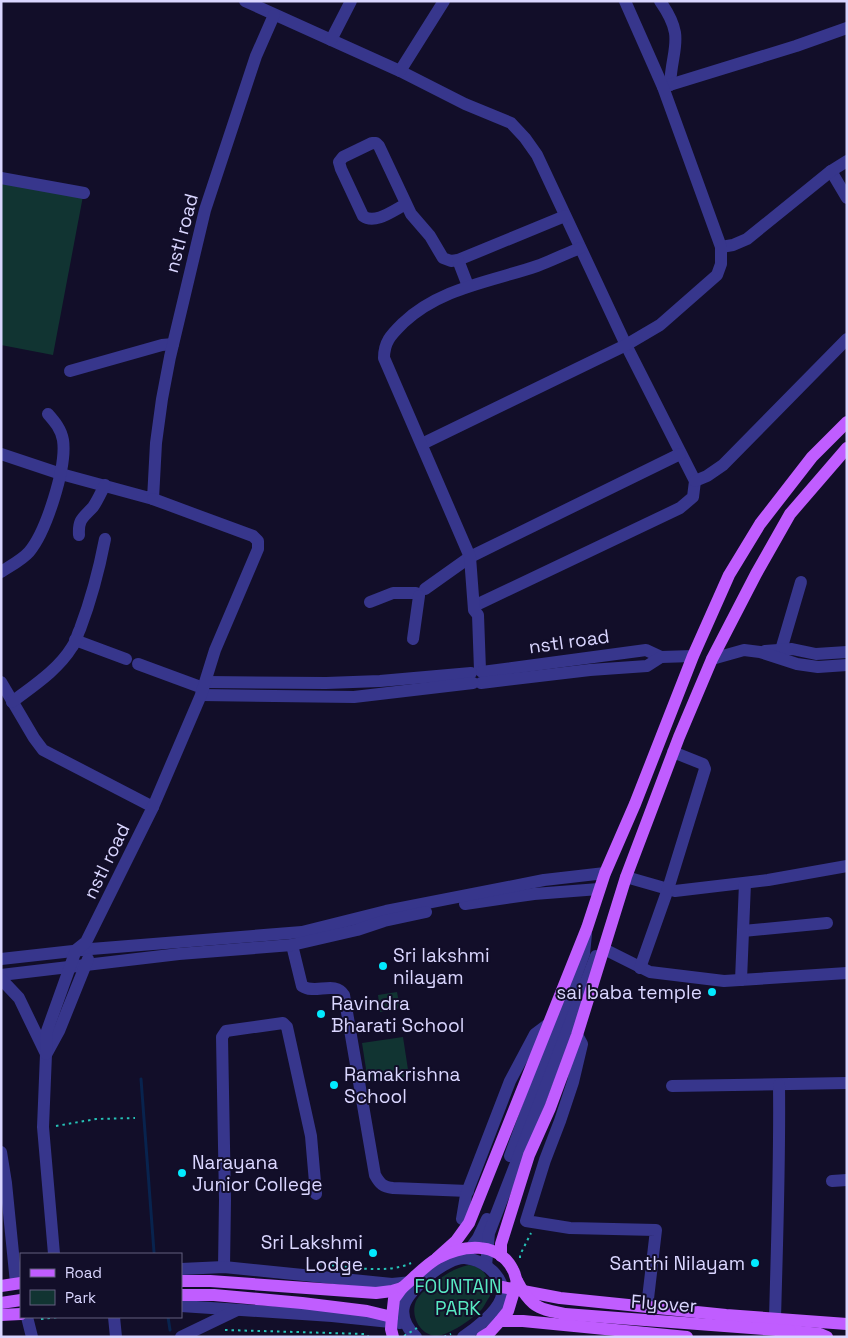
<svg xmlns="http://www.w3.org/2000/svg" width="848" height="1338" viewBox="0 0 848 1338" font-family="'Space Grotesk',sans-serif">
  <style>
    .green { fill: #113432 }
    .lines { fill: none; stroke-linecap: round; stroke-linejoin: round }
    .stream { stroke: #08234e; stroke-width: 3 }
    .path { stroke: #26c3b7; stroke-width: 2; stroke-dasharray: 2.5 4; stroke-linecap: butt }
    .minor { stroke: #37368c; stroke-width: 12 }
    .major { stroke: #c05dff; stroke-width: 12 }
    .path-bridge { stroke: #26c3b7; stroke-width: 2; stroke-dasharray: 2.5 4; stroke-linecap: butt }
    .major-bridge { stroke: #c05dff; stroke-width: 12 }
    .poi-dot { fill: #02eaff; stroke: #120e29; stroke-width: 2 }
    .labels { text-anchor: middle; stroke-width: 4; stroke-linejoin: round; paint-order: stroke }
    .street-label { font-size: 19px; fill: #dad6ff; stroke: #120e29 }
    .poi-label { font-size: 19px; fill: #dad6ff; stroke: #120e29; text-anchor: start }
    .park-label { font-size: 19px; fill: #58e9c2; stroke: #120e29 }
  </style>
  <rect width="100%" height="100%" fill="#120e29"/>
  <g class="green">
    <polygon points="1,182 83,196 53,355 1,345"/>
    <polygon points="397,992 400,1008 380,1012 378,995"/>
    <polygon points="403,1037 409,1076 368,1082 362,1043"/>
    <path d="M469,1265C487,1268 489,1279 490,1296C487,1300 485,1305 482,1309C474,1318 448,1336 436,1336C420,1335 410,1316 416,1301C420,1293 428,1288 435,1282C446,1274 455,1268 469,1265Z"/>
  </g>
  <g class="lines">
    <g class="stream">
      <polyline points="141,1079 154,1252"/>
      <polyline points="168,1317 170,1330"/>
    </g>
    <g class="path">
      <polyline points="56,1126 96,1119 135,1118"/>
      <polyline points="520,1258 520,1255 531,1233"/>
      <path d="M319,1264C346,1266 387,1275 411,1263"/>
      <polyline points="41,1319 58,1317"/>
      <polyline points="225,1330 365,1334 369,1337"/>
      <polyline points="444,1337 451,1334"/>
    </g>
    <g class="minor">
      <polyline points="245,1 400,71 465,104 511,123 525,138 537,155 626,345 695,481 693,497 680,508 474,606"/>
      <path d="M660,1C686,38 672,46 670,85"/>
      <polyline points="331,40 351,1"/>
      <polyline points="400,71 444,1"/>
      <polyline points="663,87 796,46 847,28"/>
      <polyline points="831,171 847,198"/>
      <polyline points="1,178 84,193"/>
      <path d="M406,204C394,210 375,225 363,216L341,169L339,162L343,157L372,143H376L379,146L411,214L430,236L443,258L451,261L458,260L565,216"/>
      <polyline points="721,247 733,245 747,239 831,171 847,161"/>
      <polyline points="458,260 468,286"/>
      <polyline points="70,371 162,345 173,344"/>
      <polyline points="422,444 626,345 660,325 717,275 721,264 721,247 663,87 625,1"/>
      <polyline points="1,454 61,474 153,499 156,443 162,399 170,357 205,210 256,56 274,15"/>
      <polyline points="695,481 707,476 723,465 847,339"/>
      <path d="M79,535C78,519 83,518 93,507C98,500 101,492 105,485"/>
      <path d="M1,572C10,566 22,560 29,552C46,532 67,467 63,440C61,429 55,422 48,414"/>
      <polyline points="425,589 470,557 680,454"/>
      <polyline points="370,602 393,593 416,593"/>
      <polyline points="413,639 419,596"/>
      <polyline points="75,640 126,659"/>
      <polyline points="781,650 801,582"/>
      <polyline points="765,651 792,649 816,654 847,652"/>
      <polyline points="712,659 744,650 760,652 797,664 818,667 847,665"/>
      <polyline points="138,664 203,688"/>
      <path d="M480,670L478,615L474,610L470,557L384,358C384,341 392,334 403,323C440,288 490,282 537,266C551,261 565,254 580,248"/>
      <polyline points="482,672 646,650 661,657"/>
      <polyline points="1,682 34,738 43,750 153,807"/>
      <polyline points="206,682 326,683 380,681 471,673"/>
      <polyline points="481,683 590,670 647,666 661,657 693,656"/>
      <polyline points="201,695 354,697 473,683"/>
      <path d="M12,702C33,686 58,670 72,647C76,642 77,635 80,629C91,600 99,570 105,539"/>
      <polyline points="626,877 675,891 768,880 847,866"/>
      <polyline points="465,904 534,894 599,889"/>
      <polyline points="743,931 827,923"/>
      <path d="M292,945L302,986C315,995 335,980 344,995L375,1175C380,1184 383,1187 393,1188L468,1191"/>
      <polyline points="604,949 650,972 724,981 847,973"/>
      <polyline points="1,959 91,949 302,932 386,911 544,880 605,873"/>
      <polyline points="640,968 668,889 705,769 703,764 673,752"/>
      <polyline points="1,975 179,954 292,945 357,930 384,921 426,912"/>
      <polyline points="1,979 19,998 46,1054 43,1127 54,1254"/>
      <polyline points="741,980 745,883"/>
      <polyline points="577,1035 582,1044 573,1082 560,1121 545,1160 526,1221 570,1228 656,1230 647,1307"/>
      <polyline points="47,1053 59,1031 88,959"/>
      <polyline points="46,1054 47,1031 76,950 86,942 153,807 201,695 215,650 258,549 258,541 253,536 153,499"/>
      <polyline points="672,1086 847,1083"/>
      <polyline points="1,1152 6,1183 16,1283"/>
      <polyline points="510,1156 584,954 586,934"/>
      <polyline points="832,1181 847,1180"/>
      <polyline points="462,1219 466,1195 510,1081 535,1034 547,1025"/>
      <polyline points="464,1257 478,1238 487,1219"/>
      <polyline points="486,1266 489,1233 596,956"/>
      <polyline points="224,1267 225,1200 222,1037 226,1031 283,1023 287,1027 311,1136 316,1194"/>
      <polyline points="181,1269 224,1267 392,1284 422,1281"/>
      <polyline points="181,1306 332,1316 400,1323"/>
      <polyline points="27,1317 32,1337"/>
      <polyline points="114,1317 116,1337"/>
      <path d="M775,1319C777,1241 780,1163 779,1085"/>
      <polyline points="181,1337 237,1310"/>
      <path d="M416,1337C408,1329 401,1318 404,1306C408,1289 448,1256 465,1258C484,1260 508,1278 501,1299C496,1313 475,1329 463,1337"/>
    </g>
    <g class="major">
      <polyline points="501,1256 501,1244 529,1155 550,1108 577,1035 626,877 679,737 712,659 756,574 790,514 847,448"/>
      <polyline points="437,1258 456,1241 469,1223 587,928 605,873 635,804 693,656 729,575 760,524 812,457 847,422"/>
      <polyline points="181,1281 210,1281 376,1293 392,1291 402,1288"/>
      <polyline points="1,1286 21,1283"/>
      <polyline points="502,1287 560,1298 726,1315 847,1324"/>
      <polyline points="181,1295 214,1295 302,1303 367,1311 392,1317 394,1299 402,1288"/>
      <polyline points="1,1303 21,1300"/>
      <polyline points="1,1315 21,1314"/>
      <polyline points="790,1331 820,1334 827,1337"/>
      <polyline points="482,1337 490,1332 500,1321 523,1321 687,1337"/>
    </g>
    <g class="path-bridge">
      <polyline points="492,1282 503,1278"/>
      <polyline points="404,1336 417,1328"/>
    </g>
    <g class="major-bridge">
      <path d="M402,1288C413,1279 425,1265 438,1258C462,1245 498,1240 513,1270C515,1273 515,1277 517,1281C521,1289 530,1303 539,1307C546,1311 557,1312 565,1314L790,1331"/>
      <polyline points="392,1317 391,1329 393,1337"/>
      <polyline points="500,1321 508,1311 517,1281"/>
    </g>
  </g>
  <g class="poi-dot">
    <circle cx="383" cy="966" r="5"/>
    <circle cx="712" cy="992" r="5"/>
    <circle cx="321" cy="1014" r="5"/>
    <circle cx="334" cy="1085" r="5"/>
    <circle cx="182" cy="1173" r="5"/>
    <circle cx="373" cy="1253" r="5"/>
    <circle cx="755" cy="1263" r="5"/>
  </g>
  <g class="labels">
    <g class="street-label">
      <text transform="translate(181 233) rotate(-75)" y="7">nstl road</text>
      <text transform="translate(569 641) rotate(-8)" y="7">nstl road</text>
      <text transform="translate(106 861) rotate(-64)" y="7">nstl road</text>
      <text transform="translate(664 1303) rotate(4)" y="7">Flyover</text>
    </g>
    <g class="poi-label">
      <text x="393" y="962">Sri lakshmi<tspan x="393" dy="22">nilayam</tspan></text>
      <text x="702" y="999" text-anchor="end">sai baba temple</text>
      <text x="331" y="1010">Ravindra<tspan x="331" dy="22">Bharati School</tspan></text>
      <text x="344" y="1081">Ramakrishna<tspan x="344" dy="22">School</tspan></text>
      <text x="192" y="1169">Narayana<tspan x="192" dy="22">Junior College</tspan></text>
      <text x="363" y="1249" text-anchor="end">Sri Lakshmi<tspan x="363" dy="22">Lodge</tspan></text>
      <text x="745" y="1270" text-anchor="end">Santhi Nilayam</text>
    </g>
    <g class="park-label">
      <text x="458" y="1293">FOUNTAIN<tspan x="458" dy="22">PARK</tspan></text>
    </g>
  </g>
  <rect width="848" height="1338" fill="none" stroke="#dad6ff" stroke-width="5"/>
  <rect x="20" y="1253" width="162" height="65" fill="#120e29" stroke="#625e7f"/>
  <rect x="30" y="1269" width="25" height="8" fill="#c05dff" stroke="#625e7f"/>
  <text x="65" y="1278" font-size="15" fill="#dad6ff">Road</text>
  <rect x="30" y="1290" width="25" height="15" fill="#113432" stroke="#625e7f"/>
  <text x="65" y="1303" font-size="15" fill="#dad6ff">Park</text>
</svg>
